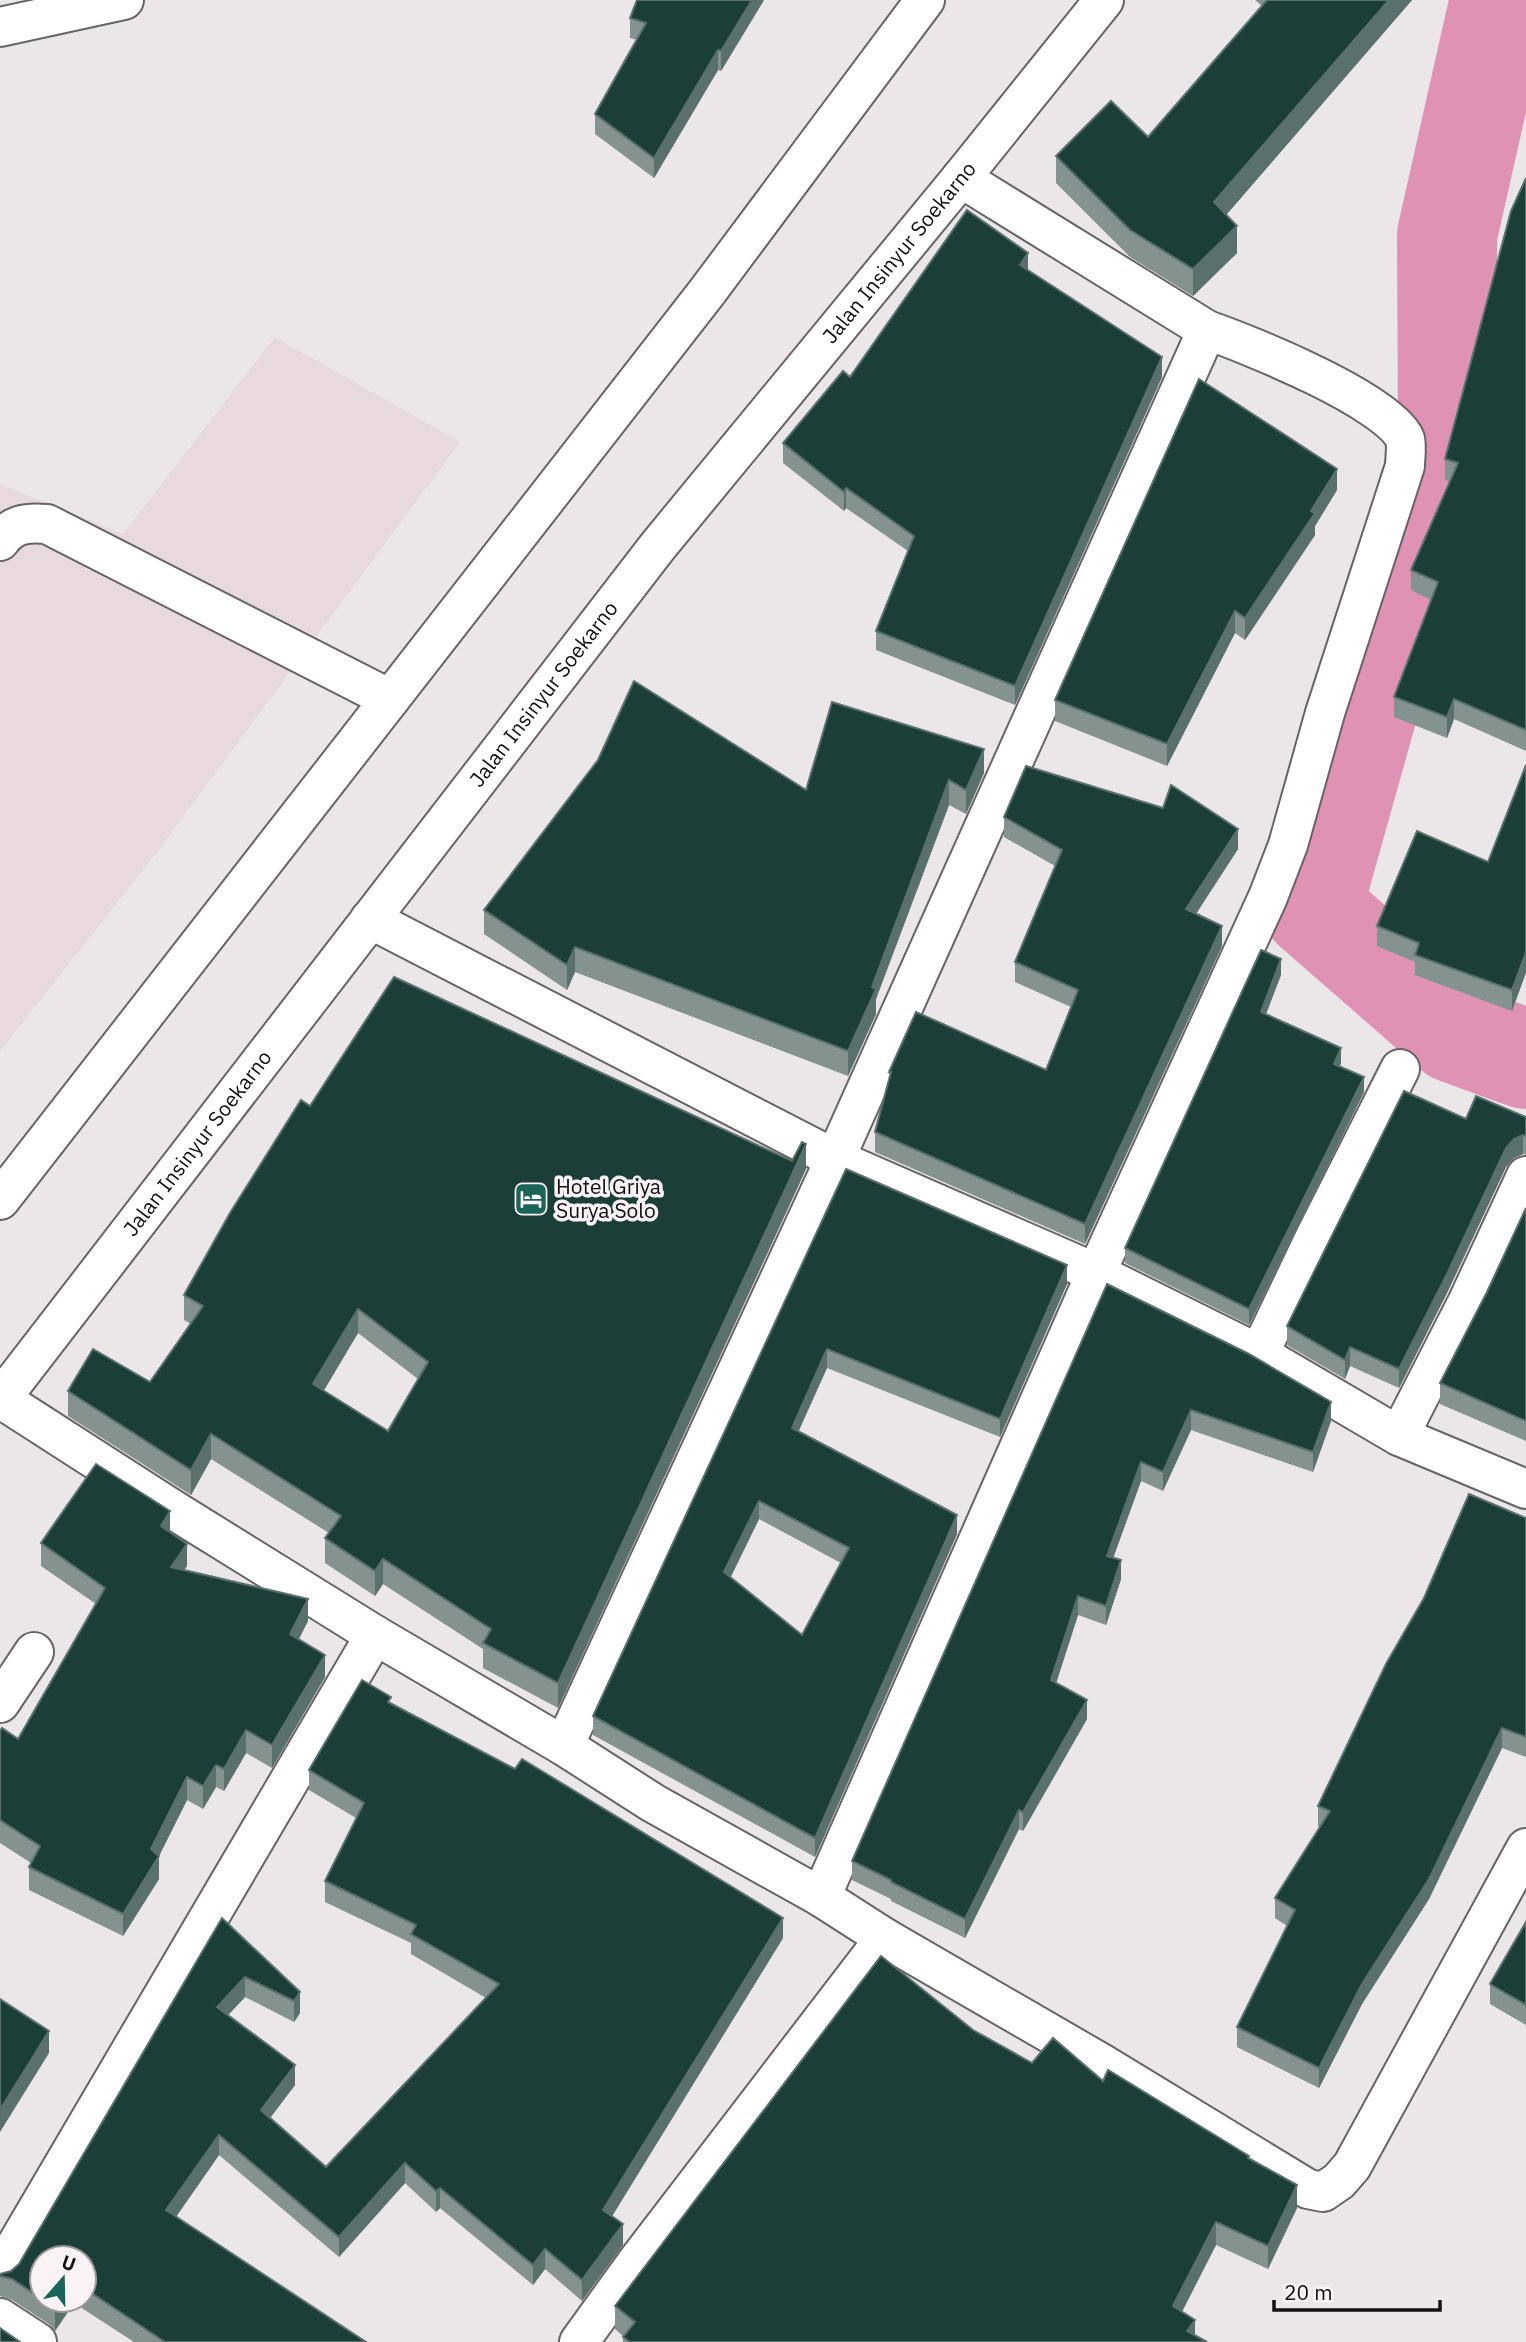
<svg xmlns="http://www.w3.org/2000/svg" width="1526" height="2342" viewBox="0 0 1526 2342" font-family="'IBM Plex Sans',sans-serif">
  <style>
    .built { fill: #e7d9de }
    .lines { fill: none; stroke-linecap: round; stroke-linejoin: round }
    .river { stroke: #e092b4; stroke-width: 100 }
    .minor-casing { stroke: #686365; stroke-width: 42 }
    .major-casing { stroke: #686365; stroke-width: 42 }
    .minor { stroke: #fff; stroke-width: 38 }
    .major { stroke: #fff; stroke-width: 38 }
    .wall { fill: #849290; fill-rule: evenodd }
    .shaded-wall { fill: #5a706d }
    .building { fill: #1c3e38; stroke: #5a706d; stroke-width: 2; fill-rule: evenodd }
    .labels { text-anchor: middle; stroke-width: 7; stroke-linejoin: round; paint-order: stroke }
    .street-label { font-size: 21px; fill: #121011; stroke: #f9f3f5 }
    .poi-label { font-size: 21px; fill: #121011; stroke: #f9f3f5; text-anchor: start }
  </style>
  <rect width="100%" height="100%" fill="#ebe6e8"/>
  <polygon class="built" points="275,337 460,442 157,852 0,1051 0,484 123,534"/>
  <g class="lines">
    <polyline class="river" points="1500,0 1447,235 1448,424 1312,908 1455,1033 1526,1059"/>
    <defs>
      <g id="minor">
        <path d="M0,541C12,524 27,522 47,524L390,699"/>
        <polyline points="370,919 835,1159 1096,1273 1259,1354 1399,1436 1526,1489"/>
        <polyline points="1259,1354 1315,1237 1400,1069"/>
        <polyline points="1,1399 172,1509 375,1635 564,1746 653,1803 821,1897 885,1938 1101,2063 1308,2189 1323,2192 1339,2181 1352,2166 1526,1848"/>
        <polyline points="1399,1436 1467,1303 1526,1176"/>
        <polyline points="0,1703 34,1652"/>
        <polyline points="564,1746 835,1159 1207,330 961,178"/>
        <path d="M821,1897L1096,1273L1268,897L1288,845L1325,713L1405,466C1405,459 1407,446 1405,439C1389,401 1248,344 1207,330"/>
        <polyline points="0,2273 375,1635"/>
        <polyline points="0,2318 37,2342"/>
        <polyline points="579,2342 636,2263 885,1938"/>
      </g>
      <g id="major">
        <polyline points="0,27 124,0"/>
        <polyline points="0,1200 707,292 925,0"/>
        <path id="s1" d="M0,1400L658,546L961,178L1104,0"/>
      </g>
    </defs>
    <use href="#minor" class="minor-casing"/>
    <use href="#major" class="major-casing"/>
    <use href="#minor" class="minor"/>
    <use href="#major" class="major"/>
  </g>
  <g class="wall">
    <polygon points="764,0 721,71 718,70 654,178 595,134 595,114 637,40 630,38 630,18"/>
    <polygon points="1255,0 1412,0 1226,215 1237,253 1193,296 1130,257 1056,183 1056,156 1148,137 1262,6"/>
    <polygon points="1526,178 1526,751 1454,719 1447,738 1394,717 1394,697 1431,600 1411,590 1411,570 1450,481 1445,480 1445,459"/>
    <polygon points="1028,270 1162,377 1015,705 876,650 876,631 908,551 846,508 844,511 783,463 783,443 850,377"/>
    <polygon points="1337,490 1315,526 1315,535 1245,640 1235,633 1167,766 1055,721 1055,700"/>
    <polygon points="1526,765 1512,1011 1415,975 1415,962 1377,946 1377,926 1488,862"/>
    <polygon points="984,773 966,814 949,805 876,999 876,1014 848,1076 575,972 567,990 484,934 484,910 806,790"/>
    <polygon points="1004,817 1238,849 1196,914 1222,946 1085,1244 875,1152 875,1132 889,1079 889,1072 1046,1070 1071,1007 1015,982 1015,962 1055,866 1004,837"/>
    <polygon points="1281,975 1266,1014 1341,1063 1340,1066 1364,1092 1249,1325 1125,1263 1125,1248"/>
    <path d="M310,1106L806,1169L558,1708L483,1668V1649L383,1584L375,1596L325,1563V1538L329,1533L211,1459L191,1495L68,1416V1391L150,1382L191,1324L184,1320V1295ZM358,1333L418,1379L388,1431L323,1391Z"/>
    <polygon points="1526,1117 1526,1155 1523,1154 1514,1158 1506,1167 1447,1293 1399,1388 1350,1366 1345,1379 1287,1345 1287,1326 1466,1119"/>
    <path d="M846,1169L1067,1284L1000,1437L827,1368L798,1431L957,1534L815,1857L593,1735V1716ZM759,1519L841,1563L802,1635L730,1578Z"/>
    <polygon points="1526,1208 1526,1441 1440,1404 1440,1383 1487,1292"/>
    <polygon points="1107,1284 1331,1421 1313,1472 1191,1430 1163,1491 1141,1481 1113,1558 1121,1579 1106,1625 1078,1615 1056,1683 1087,1719 1023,1831 1019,1829 965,1938 891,1901 891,1899 852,1880 852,1861"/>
    <polygon points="1526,1518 1526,1757 1502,1748 1429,1899 1362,2004 1319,2088 1237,2047 1237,2027 1287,1926 1275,1918 1275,1898 1320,1827 1318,1826 1318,1806"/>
    <polygon points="170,1531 187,1566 184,1570 308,1621 299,1639 325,1677 272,1768 246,1753 224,1791 216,1787 203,1809 187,1800 159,1856 159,1879 123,1936 29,1890 29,1867 31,1863 0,1843 0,1731 18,1739 96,1604 41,1566 41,1543"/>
    <path d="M391,1703L783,1938L612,2216L623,2245L582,2301L545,2269L533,2285L440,2208L436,2212L405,2183L339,2257L219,2155L176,2217L366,2342H134L74,2303L55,2331L49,2324L12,2300L0,2296V2274L11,2271L19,2264L222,1918L300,1992V2013L294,2022L245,1997L228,2015L295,2085L270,2118L326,2167L486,1998L411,1954V1943L325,1902V1881L356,1818L309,1790V1770ZM42,2258H84V2300H42Z"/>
    <polygon points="1526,1922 1526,2025 1490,2004 1490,1984"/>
    <polygon points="973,2030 1032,2063 1103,2081 1249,2159 1297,2208 1268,2269 1216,2245 1182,2312 1195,2335 1207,2342 623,2342 623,2336 615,2329 615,2306"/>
  </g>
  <g class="shaded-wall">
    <polygon points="752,0 764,0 721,71 721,51"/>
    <polygon points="1389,0 1412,0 1214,229 1214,202"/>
    <polygon points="718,50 718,70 654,178 654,158"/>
    <polygon points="1237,226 1237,253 1193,296 1193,269"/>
    <polygon points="1028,253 1028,272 1020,265"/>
    <polygon points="1162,357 1162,377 1015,705 1015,686"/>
    <polygon points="1337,469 1337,490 1315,526 1315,535 1245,640 1245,618"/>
    <polygon points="846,488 846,508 844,511 844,492"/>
    <polygon points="1235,611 1235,633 1167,766 1167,744"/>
    <polygon points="1454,699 1454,719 1447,738 1447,717"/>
    <polygon points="984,749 984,773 966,814 966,790"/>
    <polygon points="949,780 949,805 876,999 876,1014 848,1076 848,1051"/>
    <polygon points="1238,829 1238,849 1186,929 1186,909"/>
    <polygon points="1222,926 1222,946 1085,1244 1085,1224"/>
    <polygon points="575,947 575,972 567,990 567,965"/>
    <polygon points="1526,952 1526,973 1512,1011 1512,990"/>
    <polygon points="1281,959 1281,975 1261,1027 1261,1012"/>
    <polygon points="1341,1048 1341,1063 1334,1079 1334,1064"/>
    <polygon points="1364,1077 1364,1092 1249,1325 1249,1309"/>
    <polygon points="1523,1135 1523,1154 1514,1158 1506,1167 1447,1293 1399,1388 1399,1369 1506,1148 1514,1139"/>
    <polygon points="806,1144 806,1169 558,1708 558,1683"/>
    <polygon points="1067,1265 1067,1284 1000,1437 1000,1419"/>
    <polygon points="358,1309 358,1333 313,1409 313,1384"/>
    <polygon points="1350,1347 1350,1366 1345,1379 1345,1360"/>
    <polygon points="827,1349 827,1368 792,1446 792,1428"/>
    <polygon points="1331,1402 1331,1421 1313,1472 1313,1452"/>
    <polygon points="1191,1410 1191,1430 1163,1491 1163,1472"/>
    <polygon points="211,1434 211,1459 191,1495 191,1470"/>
    <polygon points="1141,1462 1141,1481 1107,1575 1107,1556"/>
    <polygon points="759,1501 759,1519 724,1591 724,1572"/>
    <polygon points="170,1511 170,1533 161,1526"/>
    <polygon points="957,1515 957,1534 815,1857 815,1838"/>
    <polygon points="187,1544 187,1566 171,1589 171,1567"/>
    <polygon points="383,1559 383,1584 375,1596 375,1571"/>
    <polygon points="1121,1560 1121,1579 1106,1625 1106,1606"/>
    <polygon points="1078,1596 1078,1615 1051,1699 1051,1680"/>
    <polygon points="308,1599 308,1621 290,1656 290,1634"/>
    <polygon points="325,1655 325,1677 272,1768 272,1745"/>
    <polygon points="1087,1700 1087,1719 1023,1831 1023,1812"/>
    <polygon points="1502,1728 1502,1748 1429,1899 1362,2004 1319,2088 1319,2068 1362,1984"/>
    <polygon points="246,1730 246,1753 224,1791 224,1769"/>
    <polygon points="216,1765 216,1787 203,1809 203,1786"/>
    <polygon points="187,1777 187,1800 159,1856 159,1879 123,1936 123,1914 151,1849"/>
    <polygon points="1019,1810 1019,1829 965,1938 965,1919"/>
    <polygon points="783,1918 783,1938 603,2231 603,2210"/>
    <polygon points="245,1977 245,1997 217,2027 217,2007"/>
    <polygon points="300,1992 300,2013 294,2022 294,2001"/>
    <polygon points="49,2031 49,2053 0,2132 0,2110"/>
    <polygon points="295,2065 295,2085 261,2130 261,2110"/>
    <polygon points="219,2135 219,2155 166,2231 166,2210"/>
    <polygon points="405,2163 405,2183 339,2257 339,2237"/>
    <polygon points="1297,2185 1297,2208 1268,2269 1268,2246"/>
    <polygon points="440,2188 440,2208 436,2212 436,2191"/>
    <polygon points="1216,2222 1216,2245 1173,2329 1173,2306"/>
    <polygon points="623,2224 623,2245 582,2301 582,2280"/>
    <polygon points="545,2249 545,2269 533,2285 533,2265"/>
    <polygon points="62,2300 74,2300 74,2303 55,2331 55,2310"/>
    <polygon points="1195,2320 1195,2342 1187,2331"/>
  </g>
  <g class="building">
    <polygon points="637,0 752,0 721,51 718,50 654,158 595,114 646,23 630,18"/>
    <polygon points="1267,0 1389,0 1214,202 1237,226 1193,269 1130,230 1056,156 1111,101 1148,137"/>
    <polygon points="1526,178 1526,730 1454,699 1447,717 1394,697 1438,582 1411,570 1458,463 1445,459 1511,211"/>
    <polygon points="967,210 1028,253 1020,265 1162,357 1015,686 876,631 914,536 846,488 844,492 783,443 843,371 850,377"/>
    <polygon points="1199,379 1337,469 1311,511 1315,513 1245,618 1235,611 1167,744 1055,700"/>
    <polygon points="634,681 806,790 832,702 984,749 966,790 949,780 872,987 876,989 848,1051 575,947 567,965 484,910 598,760"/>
    <polygon points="1526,765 1526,952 1512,990 1415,955 1419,943 1377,926 1417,831 1488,862"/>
    <polygon points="1026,766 1163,808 1171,785 1238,829 1186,909 1222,926 1085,1224 875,1132 891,1072 889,1072 916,1012 1046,1070 1078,990 1015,962 1062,850 1004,817"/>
    <polygon points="1261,950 1281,959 1261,1012 1341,1048 1334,1064 1364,1077 1249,1309 1125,1248"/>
    <path d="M394,977L792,1161L802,1142L806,1144L558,1683L483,1643L491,1629L383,1559L375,1571L325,1538L341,1516L211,1434L191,1470L68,1391L93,1349L150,1382L203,1306L184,1295L230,1213L301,1100L310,1106ZM358,1309L428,1362L388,1431L313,1384Z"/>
    <polygon points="1404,1091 1466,1119 1476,1096 1526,1117 1526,1136 1523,1135 1514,1139 1506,1148 1447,1274 1399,1369 1350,1347 1345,1360 1287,1326"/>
    <path d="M846,1169L1067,1265L1000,1419L827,1349L792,1428L957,1515L815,1838L593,1716ZM759,1501L849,1548L802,1635L724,1572Z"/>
    <polygon points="1526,1208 1526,1421 1440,1383 1487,1292"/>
    <polygon points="1107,1284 1249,1354 1331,1402 1313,1452 1191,1410 1163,1472 1141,1462 1107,1556 1121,1560 1106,1606 1078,1596 1051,1680 1087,1700 1023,1812 1019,1810 965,1919 891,1882 891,1880 852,1861"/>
    <polygon points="96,1464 170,1511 161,1526 187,1544 171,1567 308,1599 290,1634 325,1655 272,1745 246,1730 224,1769 216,1765 203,1786 187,1777 151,1849 159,1856 123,1914 29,1867 40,1846 0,1820 0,1731 2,1728 18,1739 105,1588 41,1543"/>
    <polygon points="1469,1494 1526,1518 1526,1737 1502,1728 1429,1879 1362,1984 1319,2068 1237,2027 1295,1910 1275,1898 1330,1811 1318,1806 1386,1664 1424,1598"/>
    <polygon points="362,1680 391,1697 388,1702 515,1769 522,1759 783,1918 603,2210 623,2224 582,2280 545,2249 533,2265 440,2188 436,2191 405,2163 339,2237 219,2135 166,2210 366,2342 165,2342 84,2288 84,2258 42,2258 42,2299 12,2279 0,2276 0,2274 11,2271 19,2264 222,1918 300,1992 294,2001 245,1977 217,2007 295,2065 261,2110 326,2167 499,1984 411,1934 416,1925 325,1881 364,1803 309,1770"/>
    <polygon points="1526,1922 1526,2005 1490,1984"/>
    <polygon points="881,1956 973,2030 1032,2063 1053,2038 1103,2081 1108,2070 1249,2156 1248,2158 1297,2185 1268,2246 1216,2222 1173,2306 1195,2320 1187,2331 1207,2342 630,2342 623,2337 635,2322 615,2306"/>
    <polygon points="0,1999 49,2031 0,2110"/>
    <polygon points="44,2300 62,2300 55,2310 49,2303"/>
    <polygon points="0,2328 20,2342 0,2342"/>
  </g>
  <defs>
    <symbol id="hotel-square" viewBox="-11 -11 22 22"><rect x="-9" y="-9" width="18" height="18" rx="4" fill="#1a645a" stroke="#f9f3f5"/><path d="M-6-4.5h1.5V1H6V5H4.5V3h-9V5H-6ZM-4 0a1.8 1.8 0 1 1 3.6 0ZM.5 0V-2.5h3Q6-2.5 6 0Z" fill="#fff"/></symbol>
  </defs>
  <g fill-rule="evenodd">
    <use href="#hotel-square" x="512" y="1180" width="38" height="38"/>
  </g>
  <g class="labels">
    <g class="street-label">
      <text dy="7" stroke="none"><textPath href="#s1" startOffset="1458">Jalan Insinyur Soekarno</textPath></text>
      <text dy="7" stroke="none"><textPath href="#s1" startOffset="891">Jalan Insinyur Soekarno</textPath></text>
      <text dy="7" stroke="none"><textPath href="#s1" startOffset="324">Jalan Insinyur Soekarno</textPath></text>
    </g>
    <g class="poi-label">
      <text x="556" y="1194">Hotel Griya<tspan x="556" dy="24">Surya Solo</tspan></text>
    </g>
  </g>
  <g transform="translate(63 2279) rotate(20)"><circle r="33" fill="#f9f3f5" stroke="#9d989a" stroke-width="2"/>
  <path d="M0-5L12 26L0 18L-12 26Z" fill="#1a645a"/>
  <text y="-10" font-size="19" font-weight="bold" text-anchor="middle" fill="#121011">U</text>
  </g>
  <path d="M1274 2300v10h166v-10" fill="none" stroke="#121011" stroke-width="3.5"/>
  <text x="1284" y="2300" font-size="21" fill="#121011" stroke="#f9f3f5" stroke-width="5" paint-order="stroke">20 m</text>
</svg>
